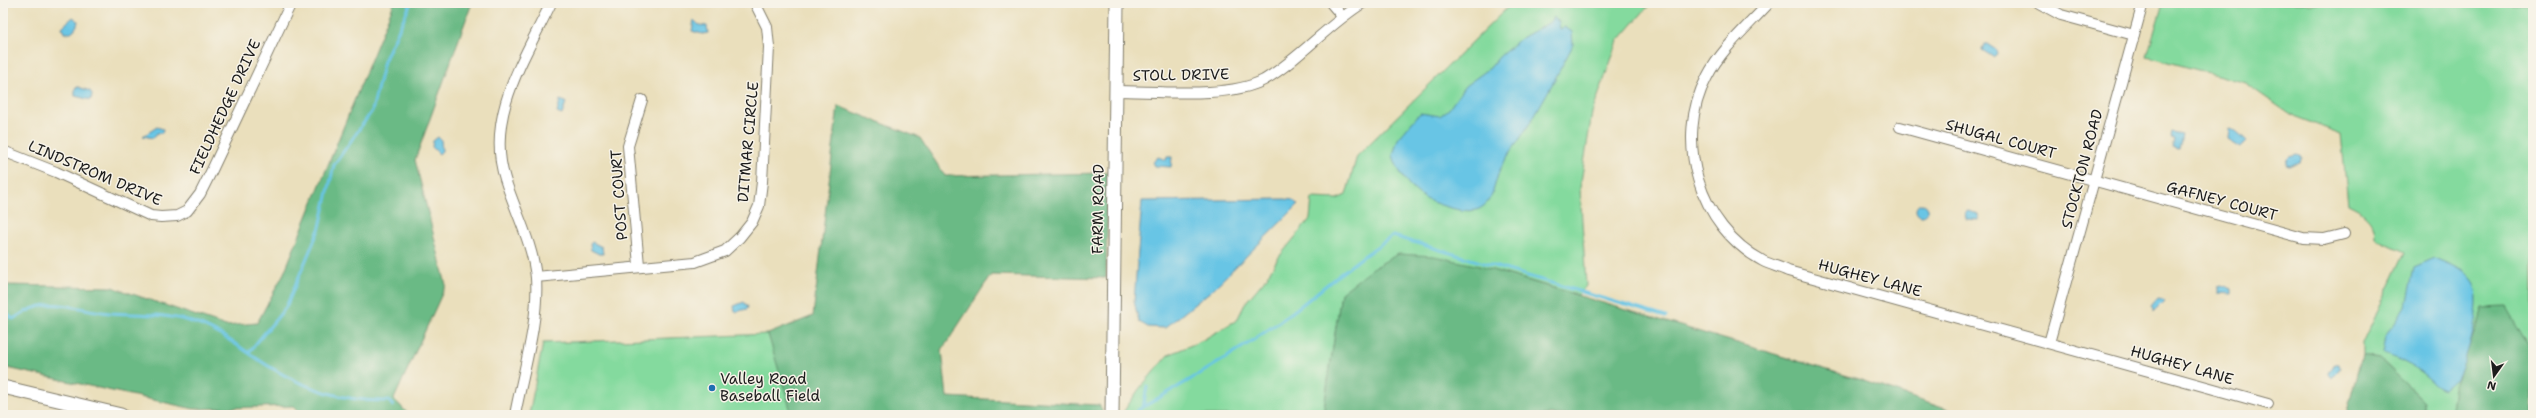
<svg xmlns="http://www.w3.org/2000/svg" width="2536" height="418" viewBox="0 0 2536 418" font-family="'Shantell Sans',sans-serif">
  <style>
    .green { fill: #84da9e; stroke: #507b5d }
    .forest { fill: #6bba85; stroke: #446b50 }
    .water { fill: #67c5e5; stroke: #427080 }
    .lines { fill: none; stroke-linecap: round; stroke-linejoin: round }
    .stream { stroke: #67c5e5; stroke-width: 3 }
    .minor-casing { stroke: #837e6c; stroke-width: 12 }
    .tertiary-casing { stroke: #837e6c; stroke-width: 15 }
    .minor { stroke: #fff; stroke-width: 10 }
    .tertiary { stroke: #fff; stroke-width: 13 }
    .poi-dot { fill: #1f6fb2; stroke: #f7f3e8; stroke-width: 1.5 }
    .labels { text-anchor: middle; stroke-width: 3; stroke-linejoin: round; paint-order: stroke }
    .street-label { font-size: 15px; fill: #1c1c1c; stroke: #f7f3e8 }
    .poi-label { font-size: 15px; fill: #1c1c1c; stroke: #f7f3e8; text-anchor: start }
  </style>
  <rect width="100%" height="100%" fill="#f7f3e8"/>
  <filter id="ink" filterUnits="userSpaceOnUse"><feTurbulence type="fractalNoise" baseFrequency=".025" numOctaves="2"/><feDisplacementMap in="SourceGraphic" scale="8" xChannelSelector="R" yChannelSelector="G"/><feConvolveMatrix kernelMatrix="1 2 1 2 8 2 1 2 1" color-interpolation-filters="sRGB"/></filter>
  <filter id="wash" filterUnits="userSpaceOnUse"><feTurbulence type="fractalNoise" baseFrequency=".012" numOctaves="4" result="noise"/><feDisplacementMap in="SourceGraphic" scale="16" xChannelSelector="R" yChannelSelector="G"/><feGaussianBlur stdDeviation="0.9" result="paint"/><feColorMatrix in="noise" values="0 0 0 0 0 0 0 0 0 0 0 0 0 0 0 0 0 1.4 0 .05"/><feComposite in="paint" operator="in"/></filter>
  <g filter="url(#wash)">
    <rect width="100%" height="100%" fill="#eadfbc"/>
    <g class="green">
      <polygon points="1512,3 1651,3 1618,41 1592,113 1580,188 1586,286 1578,295 1479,266 1341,293 1323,415 1124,415 1124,411 1139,389 1168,355 1201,341 1237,320 1246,302 1267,277 1278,258 1310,219 1312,198 1337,199 1346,195 1357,156"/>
      <path d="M2163,3H2533V350L2454,389L2450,415H2424V401L2379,358L2362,355V344L2405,252L2375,238C2375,219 2363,211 2348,204L2341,134L2291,115L2245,83L2147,56Z"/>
      <polygon points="768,334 794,415 529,415 543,343"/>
    </g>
    <g class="forest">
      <polygon points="394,3 472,3 415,160 446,285 394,399 409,415 303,415 294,406 194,409 3,367 3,285 112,287 226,326 257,323 284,273"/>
      <polygon points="838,106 920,138 945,176 1108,173 1106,278 991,275 942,350 947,397 1099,405 1102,409 1102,415 792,415 768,334 813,316"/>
      <polygon points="1398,254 1434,256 1479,266 1858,379 1963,415 1323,415 1341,293 1373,268"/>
      <polygon points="2506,307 2531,350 2533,350 2533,415 2450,415 2454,389 2483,308"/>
      <polygon points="2362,355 2379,358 2424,401 2424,415 2346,415"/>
    </g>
    <g class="water">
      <path d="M73,17L78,21C77,28 72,34 64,33L62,27Z"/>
      <path d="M1553,17L1559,22L1560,29L1565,27L1572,32L1573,45C1556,77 1539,110 1519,140C1513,149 1505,159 1500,170C1494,182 1494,202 1479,209C1468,214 1446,207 1435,203C1415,196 1398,175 1393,155L1398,139L1420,113L1440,116L1449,109L1465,86L1490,68L1499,57L1520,39L1550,22Z"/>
      <polygon points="694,20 699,25 707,26 708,33 702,34 692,31"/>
      <polygon points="1984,44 1987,44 1996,50 1997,54 1993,57 1982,50"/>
      <polygon points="78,87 90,91 92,94 91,100 75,96 75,88"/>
      <polygon points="560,100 566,102 562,115 557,113"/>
      <polygon points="157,127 163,129 162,133 157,133 153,138 143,136"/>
      <polygon points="2229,129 2236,131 2247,141 2241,147 2228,139"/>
      <polygon points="2171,133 2182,135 2179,149 2172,147 2174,139 2170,138"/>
      <polygon points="438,137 441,140 442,151 439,154 432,147 433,141"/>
      <polygon points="2297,155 2301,157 2299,162 2290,166 2286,165 2286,161 2289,157"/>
      <polygon points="1158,157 1166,160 1167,157 1172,157 1171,167 1155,166 1153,162"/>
      <polygon points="1285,199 1293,200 1298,205 1212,290 1165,328 1148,327 1139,322 1134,301 1142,201"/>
      <circle cx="1922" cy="210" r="6"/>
      <polygon points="1968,211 1979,214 1979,220 1966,219 1965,213"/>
      <polygon points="592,242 602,247 603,254 599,254 591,250 590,244"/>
      <path d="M2435,258C2449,264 2464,268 2473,282C2485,300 2467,363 2456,380C2454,383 2448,387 2445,390C2436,387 2434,383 2427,377C2414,366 2399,359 2383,354L2386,337L2406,306L2414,267Z"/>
      <polygon points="2221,286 2232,289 2232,294 2218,293 2218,287"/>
      <polygon points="2158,298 2163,299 2165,301 2154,312 2151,306"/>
      <polygon points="744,302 748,307 747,309 735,312 734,306"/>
      <polygon points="2334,363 2338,363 2341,367 2332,378 2328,373"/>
    </g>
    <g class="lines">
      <g class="stream">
        <path d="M3,310L13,319C50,293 70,309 110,313C137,315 162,313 188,321C219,329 244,351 270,367C306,389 347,402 389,401L393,406"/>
        <polyline points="249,352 286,307 320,227 334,165 372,111 384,61 411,3"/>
        <polyline points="1143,407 1147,387"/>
        <path d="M1133,415L1138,410C1186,382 1234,355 1279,322C1318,294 1352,261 1393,236L1666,317"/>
      </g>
    </g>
  </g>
  <g filter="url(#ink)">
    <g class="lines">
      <defs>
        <g id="minor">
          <polyline points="1331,3 1342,16"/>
          <path d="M1769,3C1748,26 1721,49 1707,77C1673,140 1699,227 1763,261C1771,265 1780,267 1788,271L2268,404"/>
          <polyline points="2039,3 2061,15 2134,35"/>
          <path d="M1116,91C1157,91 1228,99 1264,80C1300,59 1327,25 1363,3"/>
          <polyline points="1900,127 2303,238 2324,239 2344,234"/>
          <polyline points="3,151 56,172 151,216 161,217 177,216 187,211 200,194 212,170 291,3"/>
          <polyline points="639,265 628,146 642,100"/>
          <polyline points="536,277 695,262 725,251 740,237 752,222 759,206 762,182 769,47 767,27 755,3"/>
          <polyline points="2049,343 2143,3"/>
          <path d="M515,415C523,372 539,321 536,278C533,244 515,211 505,179C485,116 525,58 551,3"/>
        </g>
        <g id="tertiary">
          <polyline points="3,387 121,415"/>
          <polyline points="1112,415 1117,3"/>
        </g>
      </defs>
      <use href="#minor" class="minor-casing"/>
      <use href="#tertiary" class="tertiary-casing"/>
      <use href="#minor" class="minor"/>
      <use href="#tertiary" class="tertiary"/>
    </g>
  </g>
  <circle class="poi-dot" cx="712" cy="388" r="4"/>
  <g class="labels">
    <g class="street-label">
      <text transform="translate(1181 75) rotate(-1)" y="5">STOLL DRIVE</text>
      <text transform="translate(225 107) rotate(-65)" y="5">FIELDHEDGE DRIVE</text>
      <text transform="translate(2001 139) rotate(15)" y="5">SHUGAL COURT</text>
      <text transform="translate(748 142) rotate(-85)" y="5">DITMAR CIRCLE</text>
      <text transform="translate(2082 169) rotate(-75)" y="5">STOCKTON ROAD</text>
      <text transform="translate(95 173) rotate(23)" y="5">LINDSTROM DRIVE</text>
      <text transform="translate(619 195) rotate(-94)" y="5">POST COURT</text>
      <text transform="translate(2222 201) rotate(15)" y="5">GAFNEY COURT</text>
      <text transform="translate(1098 209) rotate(-89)" y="5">FARM ROAD</text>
      <text transform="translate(1870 278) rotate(15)" y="5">HUGHEY LANE</text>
      <text transform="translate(2182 365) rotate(16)" y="5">HUGHEY LANE</text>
    </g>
    <g class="poi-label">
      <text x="720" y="384">Valley Road<tspan x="720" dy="17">Baseball Field</tspan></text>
    </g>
  </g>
  <rect width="2536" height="418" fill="none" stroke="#f7f3e8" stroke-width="16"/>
  <g transform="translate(2494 376) rotate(194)" stroke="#f7f3e8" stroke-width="3" paint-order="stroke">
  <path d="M0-3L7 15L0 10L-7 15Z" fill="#1c1c1c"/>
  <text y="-6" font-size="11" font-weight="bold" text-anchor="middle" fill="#1c1c1c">N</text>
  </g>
</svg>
